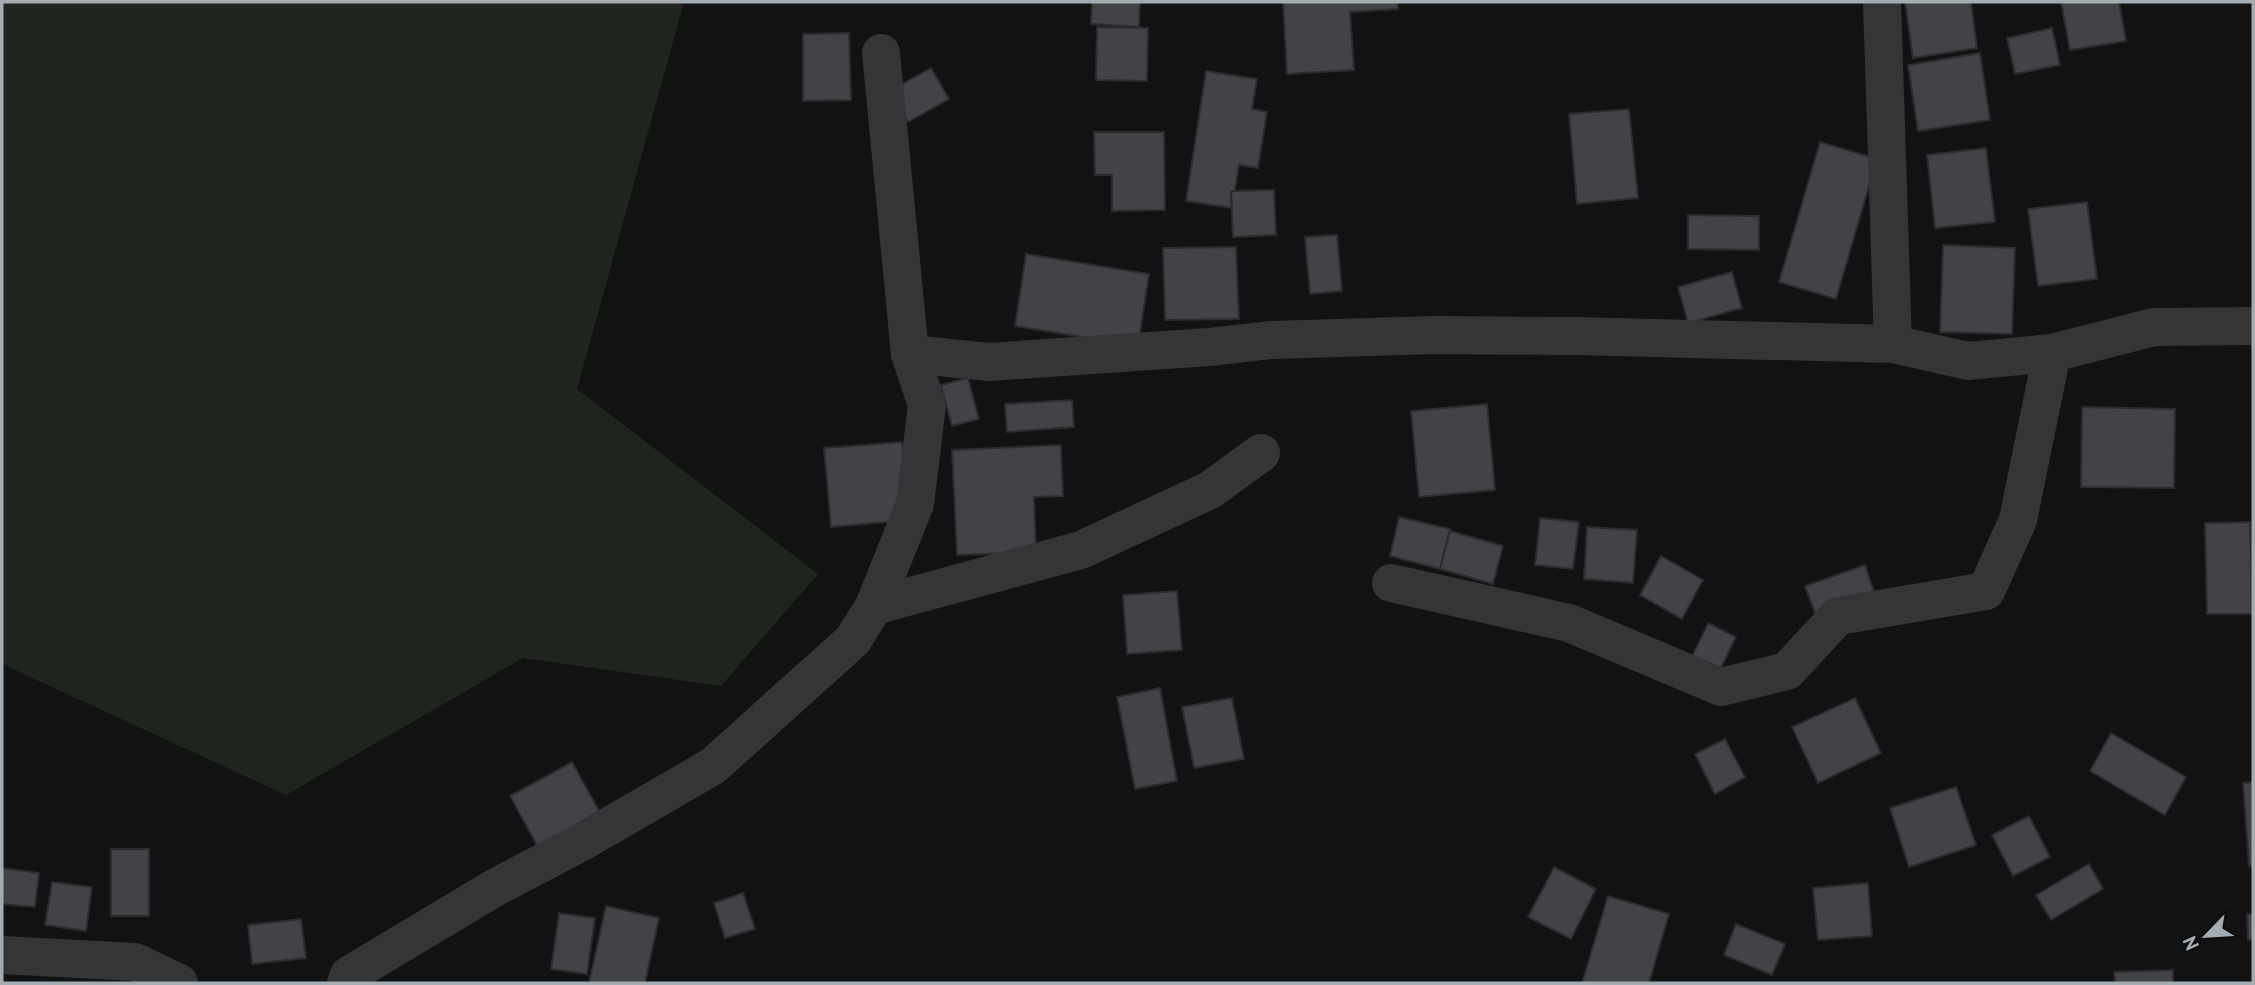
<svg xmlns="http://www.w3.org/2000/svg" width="2255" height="985" viewBox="0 0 2255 985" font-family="'PT Sans',sans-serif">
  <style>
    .green { fill: #1f251e }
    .building { fill: #414346; stroke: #2c2c2f; stroke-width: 2 }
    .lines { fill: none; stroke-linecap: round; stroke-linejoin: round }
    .minor { stroke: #333537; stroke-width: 38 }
  </style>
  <rect width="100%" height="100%" fill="#121213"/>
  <polygon class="green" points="2,2 684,2 577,389 818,574 721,686 523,658 286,795 2,664"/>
  <g class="building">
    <polygon points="1092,2 1140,2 1139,27 1091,24"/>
    <polygon points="1283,2 1398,2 1398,9 1350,12 1354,70 1287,74"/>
    <polygon points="1905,2 1971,2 1977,48 1913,58"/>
    <polygon points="2061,2 2119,2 2126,41 2070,50"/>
    <polygon points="1097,27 1148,28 1147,81 1096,80"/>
    <polygon points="2052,28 2060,65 2015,74 2007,38"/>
    <polygon points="849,33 851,100 803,101 803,34"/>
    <polygon points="1980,53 1990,120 1918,131 1908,65"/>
    <polygon points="931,68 949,99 908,122 890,91"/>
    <polygon points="1206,71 1257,79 1252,109 1267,112 1258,168 1239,165 1232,208 1186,201"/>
    <polygon points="1629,109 1638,198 1577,204 1569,114"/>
    <polygon points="1094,132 1164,132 1165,210 1112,211 1112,175 1095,175"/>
    <polygon points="1820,142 1877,159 1836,299 1779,282"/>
    <polygon points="1986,148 1995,222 1935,228 1927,155"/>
    <polygon points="1274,190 1276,235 1233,237 1231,191"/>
    <polygon points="2087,202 2097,279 2038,286 2028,209"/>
    <polygon points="1688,215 1759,216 1759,250 1688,249"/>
    <polygon points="1337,235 1342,291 1310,294 1305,237"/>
    <polygon points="1943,245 2015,248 2012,334 1940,332"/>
    <polygon points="1236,247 1239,319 1165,320 1163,248"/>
    <polygon points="1026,254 1149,274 1138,346 1015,326"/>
    <polygon points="1732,272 1742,308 1688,323 1678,287"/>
    <polygon points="968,378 979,419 952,426 941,385"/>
    <polygon points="1072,400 1074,427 1007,432 1005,404"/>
    <polygon points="1487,404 1495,490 1419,497 1411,411"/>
    <polygon points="2082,407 2175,409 2174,488 2081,487"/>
    <polygon points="902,442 909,520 831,527 824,448"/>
    <polygon points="1061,445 1063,496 1034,497 1036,552 957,555 952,450"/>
    <polygon points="1399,517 1450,529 1440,569 1390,556"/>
    <polygon points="1540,518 1579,522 1573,569 1535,565"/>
    <polygon points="2250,522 2252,614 2207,614 2205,523"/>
    <polygon points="1587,527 1637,530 1633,583 1584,579"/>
    <polygon points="1450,531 1503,546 1493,584 1440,569"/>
    <polygon points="1661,556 1703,580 1682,619 1640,595"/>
    <polygon points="1865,565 1874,592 1815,613 1805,586"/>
    <polygon points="1177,591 1182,650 1127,654 1123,595"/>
    <polygon points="1708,623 1736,637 1716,678 1688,665"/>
    <polygon points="1160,688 1177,781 1135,789 1117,697"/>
    <polygon points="1232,698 1244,759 1194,768 1182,707"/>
    <polygon points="1855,698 1881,753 1818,783 1792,727"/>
    <polygon points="2111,733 2186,777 2165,815 2090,771"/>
    <polygon points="1725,739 1745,777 1715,794 1695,754"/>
    <polygon points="572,762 602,816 540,851 510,796"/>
    <polygon points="2253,782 2253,866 2249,866 2243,783"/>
    <polygon points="1956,787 1976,845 1909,867 1890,808"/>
    <polygon points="2029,816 2050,857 2013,876 1992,835"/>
    <rect x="111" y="849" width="38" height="67"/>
    <polygon points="2089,864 2103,889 2051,920 2036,895"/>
    <polygon points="1554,867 1596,889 1571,939 1528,917"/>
    <polygon points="2,868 39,873 35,907 2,904"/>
    <polygon points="52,882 92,887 86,931 45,925"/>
    <polygon points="1868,883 1872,936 1818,940 1813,888"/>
    <polygon points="743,893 755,929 725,938 714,903"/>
    <polygon points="1608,896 1669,914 1649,983 1582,983"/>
    <polygon points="606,906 659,918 645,983 589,983"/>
    <polygon points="559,913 595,918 587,974 551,969"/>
    <polygon points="2247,914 2253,914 2253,940 2248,940"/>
    <polygon points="301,919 306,958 252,964 248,925"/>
    <polygon points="1736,924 1785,944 1772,975 1724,955"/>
    <polygon points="2173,970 2173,983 2115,983 2114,972"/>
  </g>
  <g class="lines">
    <g class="minor">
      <polyline points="1882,2 1893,344"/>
      <polyline points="910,354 989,362 1209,347 1272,340 1434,335 1576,336 1893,344 1968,361 2052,353 2154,327 2253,326"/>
      <polyline points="1391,583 1569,623 1721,687 1787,671 1838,616 1986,591 2018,520 2052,353"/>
      <polyline points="874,606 1081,550 1210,490 1261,453"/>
      <polyline points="2,955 135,962 179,983"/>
      <polyline points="346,983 349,975 496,887 580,843 713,766 853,640 874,606 915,504 927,405 910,354 881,53"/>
    </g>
  </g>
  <rect width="2255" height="985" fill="none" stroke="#a4acb2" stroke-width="7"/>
  <g transform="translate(2206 936) rotate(245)" stroke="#0d0d0e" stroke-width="5" paint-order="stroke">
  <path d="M0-5L12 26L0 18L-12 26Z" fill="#a4acb2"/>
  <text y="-10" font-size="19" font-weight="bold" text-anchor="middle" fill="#a4acb2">N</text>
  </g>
</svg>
